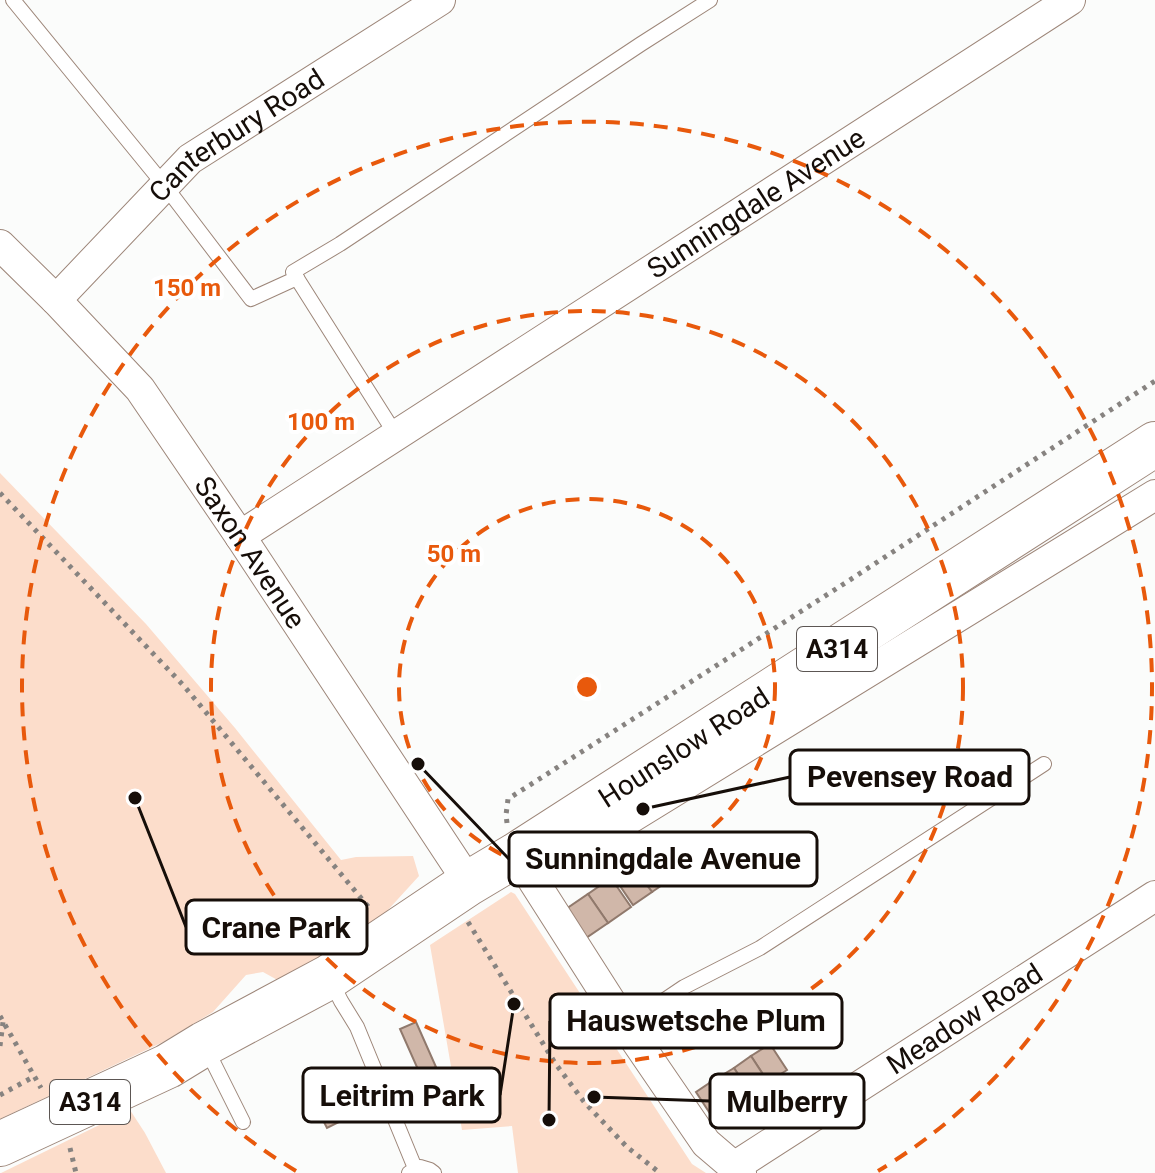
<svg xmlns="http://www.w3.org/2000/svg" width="1155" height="1173" viewBox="0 0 1155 1173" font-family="Roboto,sans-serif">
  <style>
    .green { fill: #fcddcb }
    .building { fill: #d0b7a9; stroke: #90796c; stroke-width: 2 }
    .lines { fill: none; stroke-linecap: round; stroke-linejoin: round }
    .lane-casing { stroke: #9d8679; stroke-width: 16 }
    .street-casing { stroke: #9d8679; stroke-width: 32 }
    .primary-casing { stroke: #9d8679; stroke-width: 46 }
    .path { stroke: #878380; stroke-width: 5; stroke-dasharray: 4 6; stroke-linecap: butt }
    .lane { stroke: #fff; stroke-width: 14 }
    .street { stroke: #fff; stroke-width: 30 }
    .primary { stroke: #fff; stroke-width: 44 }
    .ring { fill: none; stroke: #e8590c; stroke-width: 4; stroke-dasharray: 14 10 }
    .labels { text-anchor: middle; stroke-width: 8; stroke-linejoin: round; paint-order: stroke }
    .shield { fill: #fff; stroke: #5c5653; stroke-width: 2 }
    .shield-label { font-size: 26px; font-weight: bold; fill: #160e09 }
    .street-label { font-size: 28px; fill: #160e09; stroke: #fff }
    .centre { fill: #e8590c; stroke: #fff; stroke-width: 4 }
    .ring-label { font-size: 24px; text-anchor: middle; font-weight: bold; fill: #e8590c; stroke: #fff; stroke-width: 8; stroke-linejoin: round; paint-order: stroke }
    .leader { fill: none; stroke: #160e09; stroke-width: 3 }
    .callout-dot { fill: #160e09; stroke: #fff; stroke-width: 3 }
    .callout { fill: #fff; stroke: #160e09; stroke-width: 3 }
    .callout-label { font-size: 30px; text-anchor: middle; font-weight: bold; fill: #160e09 }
  </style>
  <rect width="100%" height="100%" fill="#fbfcfb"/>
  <g class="green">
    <polygon points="0,473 146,624 235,728 341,860 356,857 413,856 419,876 387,911 338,949 281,982 263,972 246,975 213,1012 163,1042 0,1119"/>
    <polygon points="511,892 515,894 692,1164 706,1173 518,1173 512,1126 462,1130 430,945"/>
    <polygon points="130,1110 145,1133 166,1173 1,1173"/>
  </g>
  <g class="building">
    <polygon points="651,852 671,879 652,892 632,865"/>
    <polygon points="632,865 652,892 633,905 614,877"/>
    <polygon points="611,878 631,907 608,923 588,894"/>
    <polygon points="588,894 608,923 583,940 563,911"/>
    <polygon points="416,1022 436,1067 420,1074 400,1029"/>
    <polygon points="770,1044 787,1070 768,1082 751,1056"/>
    <polygon points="751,1056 768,1082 751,1094 734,1068"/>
    <polygon points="734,1068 751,1094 731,1106 714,1080"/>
    <polygon points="335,1073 355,1114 327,1128 306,1087"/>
    <polygon points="714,1080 731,1106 713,1118 696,1092"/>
  </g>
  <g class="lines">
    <defs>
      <g id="lane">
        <polyline points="13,0 165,186 251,299 297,278"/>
        <polyline points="396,435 293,272 340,244 641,44 710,0"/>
        <polyline points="331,981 341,1001 357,1027 415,1168"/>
        <polyline points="626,1026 684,987 760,948 1044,764"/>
        <polyline points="206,1048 243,1122"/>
        <polyline points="409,1173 420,1167 430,1170 434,1173"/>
      </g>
      <g id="street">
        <path id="s1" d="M0,245L56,300L140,389L240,536L469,883"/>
        <path id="s2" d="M56,300L190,159L440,0"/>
        <path id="s3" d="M240,536L1070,0"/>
        <polyline points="522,863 626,1026 706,1143 741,1173"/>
        <polyline points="533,878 1155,495"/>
        <path id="s4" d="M734,1167L1155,896"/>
      </g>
      <g id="primary">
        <path id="s5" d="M0,1144L168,1066L204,1044L329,977L469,883L516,855L1155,444"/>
      </g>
    </defs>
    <use href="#lane" class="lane-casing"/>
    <use href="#street" class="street-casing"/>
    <use href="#primary" class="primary-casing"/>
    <g class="path">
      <polyline points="0,493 184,686 371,910"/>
      <polyline points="507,823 506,815 508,799 839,587 1155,381"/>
      <polyline points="468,922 555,1063 585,1103 627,1147 660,1173"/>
      <polyline points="0,1016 41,1088"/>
      <polyline points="0,1046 3,1022"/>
      <polyline points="0,1095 35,1076"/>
      <polyline points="70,1148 76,1173"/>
    </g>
    <use href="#lane" class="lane"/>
    <use href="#street" class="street"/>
    <use href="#primary" class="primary"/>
  </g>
  <g class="ring">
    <circle cx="587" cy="687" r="188"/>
    <circle cx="587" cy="687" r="376"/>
    <path d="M296 1171A565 565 0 1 1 878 1171"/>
  </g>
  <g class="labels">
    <g class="shield">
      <rect x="797" y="627" width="80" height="44" rx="6"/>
      <rect x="50" y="1080" width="80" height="44" rx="6"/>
    </g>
    <g class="shield-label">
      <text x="837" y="658">A314</text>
      <text x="90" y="1111">A314</text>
    </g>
    <g class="street-label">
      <text dy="10" stroke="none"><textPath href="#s2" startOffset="246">Canterbury Road</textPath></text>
      <text dy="10" stroke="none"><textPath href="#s3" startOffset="614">Sunningdale Avenue</textPath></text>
      <text dy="10" stroke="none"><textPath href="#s1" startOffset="398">Saxon Avenue</textPath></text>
      <text dy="10" stroke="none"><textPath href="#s5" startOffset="792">Hounslow Road</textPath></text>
      <text dy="10" stroke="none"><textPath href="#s4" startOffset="274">Meadow Road</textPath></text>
    </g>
  </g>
  <circle cx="587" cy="687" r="12" class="centre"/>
  <g class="ring-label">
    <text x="187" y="296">150 m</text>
    <text x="321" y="430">100 m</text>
    <text x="454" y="562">50 m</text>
  </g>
  <path class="leader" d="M643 809L790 777M418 764L509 859M135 798L186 927M549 1120L550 1021M514 1004L500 1095M594 1097L710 1101"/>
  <g class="callout-dot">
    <circle cx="643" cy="809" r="8"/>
    <circle cx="418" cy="764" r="8"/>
    <circle cx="135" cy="798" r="8"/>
    <circle cx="549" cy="1120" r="8"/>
    <circle cx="514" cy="1004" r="8"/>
    <circle cx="594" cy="1097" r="8"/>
  </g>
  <g class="callout">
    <rect x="790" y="750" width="239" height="54" rx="8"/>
    <rect x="509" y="832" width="308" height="54" rx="8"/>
    <rect x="186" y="900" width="181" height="54" rx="8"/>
    <rect x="550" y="994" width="292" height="54" rx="8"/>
    <rect x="303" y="1068" width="197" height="54" rx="8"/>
    <rect x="710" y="1074" width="154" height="54" rx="8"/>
  </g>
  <g class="callout-label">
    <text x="910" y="787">Pevensey Road</text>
    <text x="663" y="869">Sunningdale Avenue</text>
    <text x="276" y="938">Crane Park</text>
    <text x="696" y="1031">Hauswetsche Plum</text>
    <text x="402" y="1106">Leitrim Park</text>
    <text x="787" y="1112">Mulberry</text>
  </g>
</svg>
